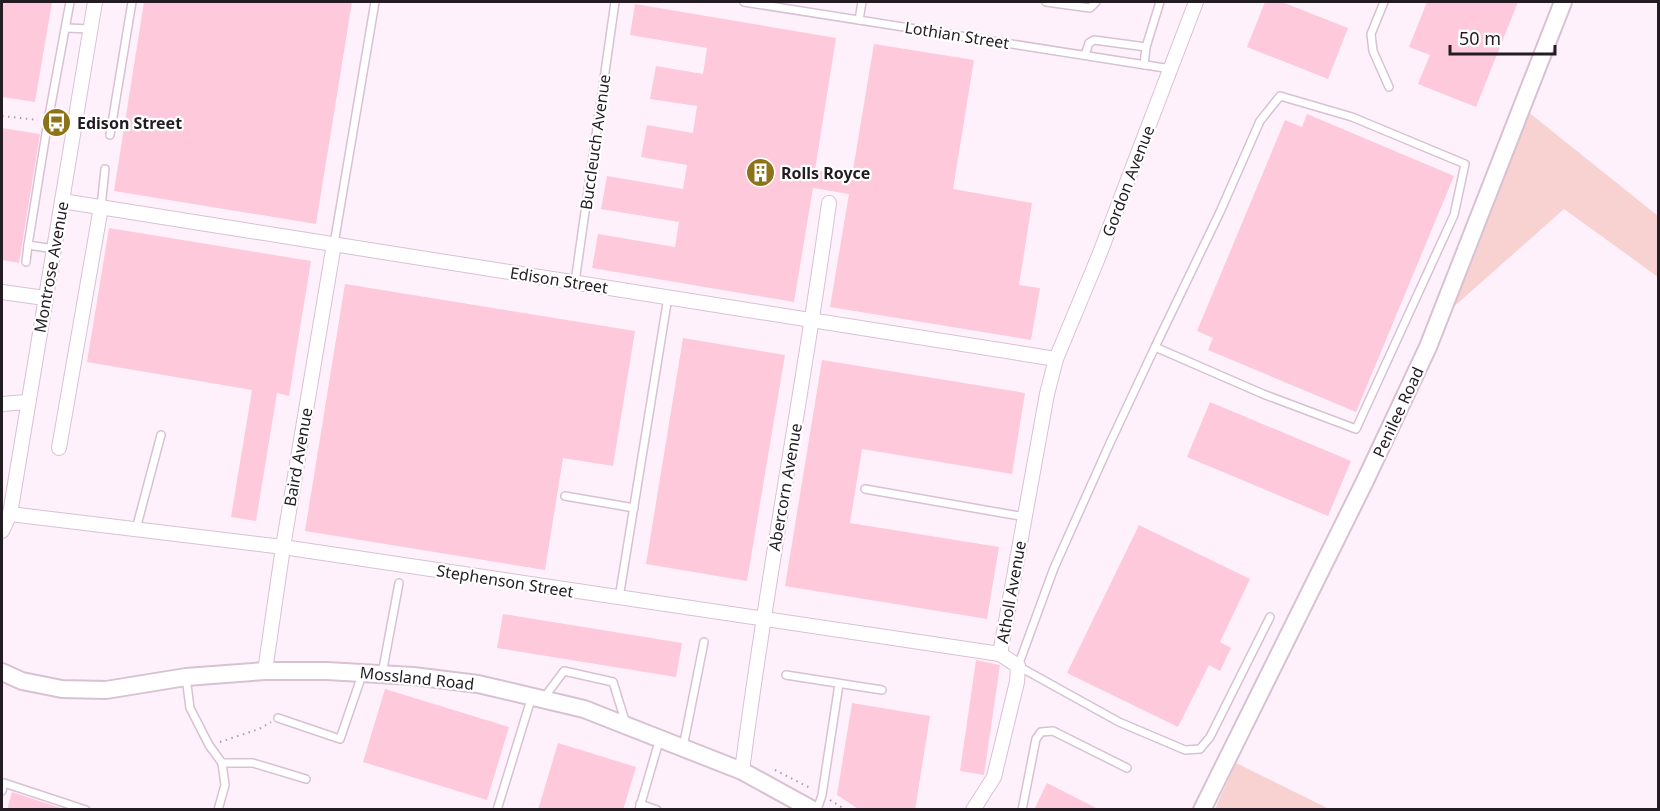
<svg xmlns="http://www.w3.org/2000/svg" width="1660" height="811" viewBox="0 0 1660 811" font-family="'Noto Sans',sans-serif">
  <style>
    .green { fill: #f7d2d1 }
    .building { fill: #fec9db }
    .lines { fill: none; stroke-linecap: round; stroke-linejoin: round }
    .service-casing { stroke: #d8c1d3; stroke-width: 10 }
    .minor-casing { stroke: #d8c1d3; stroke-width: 16 }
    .tertiary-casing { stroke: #d8c1d3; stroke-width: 20 }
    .path { stroke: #aa9fa8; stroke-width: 2; stroke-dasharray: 1.5 4.5; stroke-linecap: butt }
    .service { stroke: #fff; stroke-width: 7 }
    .minor { stroke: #fff; stroke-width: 14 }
    .tertiary { stroke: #fff; stroke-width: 16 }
    .labels { text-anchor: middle; stroke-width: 4.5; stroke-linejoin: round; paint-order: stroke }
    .street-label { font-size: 16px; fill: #241c23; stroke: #fff }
    .poi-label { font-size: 16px; font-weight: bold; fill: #241c23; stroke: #fff; text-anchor: start }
  </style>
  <rect width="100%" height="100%" fill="#fff1fc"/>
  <g class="green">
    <polygon points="1527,111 1658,216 1658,277 1564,209 1449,311"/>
    <polygon points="1236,763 1329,809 1215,809"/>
  </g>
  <g class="building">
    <polygon points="2,2 52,2 35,102 2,97"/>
    <polygon points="144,2 352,2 316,224 114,191"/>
    <polygon points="1265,2 1282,2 1348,28 1328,79 1247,47"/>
    <polygon points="1427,2 1518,2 1476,107 1418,84 1430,55 1409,47"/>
    <polygon points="635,4 836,38 815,170 852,176 874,44 974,60 953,189 1032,203 1019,285 1040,288 1031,340 830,307 849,194 813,188 794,302 592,268 598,234 675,247 679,222 601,209 607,176 683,189 687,165 641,157 647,125 693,133 697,106 650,99 656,66 703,74 707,48 630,35"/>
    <polygon points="1307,114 1454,176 1356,412 1208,350 1213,338 1197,331 1285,120 1302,127"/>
    <polygon points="2,128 40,134 19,263 2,260"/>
    <polygon points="109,228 311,261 289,396 277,393 256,521 231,517 252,390 87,362"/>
    <polygon points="345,284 635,331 613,466 563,458 545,570 305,531"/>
    <polygon points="683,338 785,355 747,581 646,564"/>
    <polygon points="822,360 1025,393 1012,474 862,449 850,523 999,547 987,619 785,586"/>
    <polygon points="1210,402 1351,461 1328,516 1187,457"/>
    <polygon points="1139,525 1250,579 1220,642 1231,648 1220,671 1209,665 1178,727 1067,673"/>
    <polygon points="503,614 682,643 676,677 497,648"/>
    <polygon points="976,660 1000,665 984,775 960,771"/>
    <polygon points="385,689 509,727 487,800 363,762"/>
    <polygon points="852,703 930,716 915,810 860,810 837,795"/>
    <polygon points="558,743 636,767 623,810 538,810"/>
    <polygon points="1047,783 1100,810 1034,810"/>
    <polygon points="12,792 61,808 60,810 7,810"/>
  </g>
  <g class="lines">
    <defs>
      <g id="service">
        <polyline points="70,2 48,121 75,128"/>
        <polyline points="744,2 1171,69"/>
        <polyline points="1046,2 1090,8 1096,2"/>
        <polyline points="1384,2 1371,34 1373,51 1389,87"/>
        <polyline points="859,20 862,2"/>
        <polyline points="66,28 91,29"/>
        <polyline points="1085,55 1089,43 1094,40 1146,47"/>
        <polyline points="1144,65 1146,47 1160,2"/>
        <polyline points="48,121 28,245 54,249"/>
        <polyline points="110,135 132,2"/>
        <polyline points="101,207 105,169"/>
        <polyline points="334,244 375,2"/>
        <polyline points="26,262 28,245"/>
        <polyline points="575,282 615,2"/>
        <polyline points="1155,347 1220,212 1260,121 1280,96 1352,117 1465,164 1454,215 1356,429 1263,394 1155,347 1110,443 1054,568 1018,666 1119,722 1185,750 1200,749 1210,737 1270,617"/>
        <polyline points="865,489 1025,517"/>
        <polyline points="565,496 634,508"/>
        <polyline points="136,529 161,435"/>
        <polyline points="619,598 668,297"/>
        <polyline points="382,674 399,583"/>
        <polyline points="786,675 882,690"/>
        <polyline points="186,677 190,708 209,745 222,763 225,785 218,810"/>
        <polyline points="543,699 564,671 613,682 626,724"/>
        <polyline points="278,718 340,739 362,675"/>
        <polyline points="683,747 704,642"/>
        <polyline points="222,763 253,763 306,779"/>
        <polyline points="2,791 4,783 86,810"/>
        <polyline points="640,804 657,810"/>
        <polyline points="497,810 532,696"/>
        <polyline points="639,810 660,738"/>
        <polyline points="817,810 822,795 839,684"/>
        <polyline points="1022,810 1036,739 1041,732 1053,731 1127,768"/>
      </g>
      <g id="minor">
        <polyline points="62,201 1056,359"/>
        <polyline points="2,292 45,298"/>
        <polyline points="2,404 27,402"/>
        <polyline points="59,448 101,207"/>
        <polyline points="10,514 283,547 1000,654 1018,666 1017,682 994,777 973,810"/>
        <polyline points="2,531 10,514 95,2"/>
        <polyline points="1000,654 1047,394 1056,359 1098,258 1196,2"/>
        <polyline points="265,671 283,547 334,244"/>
        <path d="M742,771C766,581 803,393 829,203"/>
      </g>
      <g id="tertiary">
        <polyline points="2,672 22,681 62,689 106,690 186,677 265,671 327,671 413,676 478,684 584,709 742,771 813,810"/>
        <polyline points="1202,810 1365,481 1428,347 1563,2"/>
      </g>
    </defs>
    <use href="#service" class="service-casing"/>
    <use href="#minor" class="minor-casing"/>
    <use href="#tertiary" class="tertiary-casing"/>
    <g class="path">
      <polyline points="2,116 38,120"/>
      <polyline points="220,742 259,729 271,722"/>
      <polyline points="775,770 812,789"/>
      <polyline points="830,800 846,810"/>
    </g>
    <use href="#service" class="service"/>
    <use href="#minor" class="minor"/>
    <use href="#tertiary" class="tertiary"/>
  </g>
  <defs>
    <symbol id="bus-disc" viewBox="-11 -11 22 22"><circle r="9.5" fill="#8d7317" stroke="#fff"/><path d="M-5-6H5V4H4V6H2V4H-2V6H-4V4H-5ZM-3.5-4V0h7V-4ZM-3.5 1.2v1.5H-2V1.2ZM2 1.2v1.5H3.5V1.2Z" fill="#fff"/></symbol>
    <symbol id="building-disc" viewBox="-11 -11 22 22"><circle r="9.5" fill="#8d7317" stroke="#fff"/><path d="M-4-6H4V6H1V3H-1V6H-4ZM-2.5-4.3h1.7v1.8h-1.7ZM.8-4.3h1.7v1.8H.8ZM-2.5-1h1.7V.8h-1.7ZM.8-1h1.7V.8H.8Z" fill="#fff"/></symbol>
  </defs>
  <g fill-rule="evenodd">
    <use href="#bus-disc" x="40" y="106" width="33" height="33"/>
    <use href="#building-disc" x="744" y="156" width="33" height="33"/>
  </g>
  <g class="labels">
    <g class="street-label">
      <text transform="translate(957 35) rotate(9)" y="6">Lothian Street</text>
      <text transform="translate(595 142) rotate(-82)" y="6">Buccleuch Avenue</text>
      <text transform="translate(1128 181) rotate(-69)" y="6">Gordon Avenue</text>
      <text transform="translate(51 267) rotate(-80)" y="6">Montrose Avenue</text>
      <text transform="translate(559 280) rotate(9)" y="6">Edison Street</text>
      <text transform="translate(1398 412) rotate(-65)" y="6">Penilee Road</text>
      <text transform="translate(298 457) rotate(-80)" y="6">Baird Avenue</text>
      <text transform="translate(785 487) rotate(-80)" y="6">Abercorn Avenue</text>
      <text transform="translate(505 581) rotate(9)" y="6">Stephenson Street</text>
      <text transform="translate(1011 592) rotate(-80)" y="6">Atholl Avenue</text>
      <text transform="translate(417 678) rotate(6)" y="6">Mossland Road</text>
    </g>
    <g class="poi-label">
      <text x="77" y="129">Edison Street</text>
      <text x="781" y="179">Rolls Royce</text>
    </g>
  </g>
  <rect width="1660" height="811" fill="none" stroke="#241c23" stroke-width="6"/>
  <path d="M1450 45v9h105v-9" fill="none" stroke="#241c23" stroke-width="3"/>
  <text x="1459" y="45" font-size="18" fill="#241c23" stroke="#ffffff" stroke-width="4.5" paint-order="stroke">50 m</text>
</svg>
